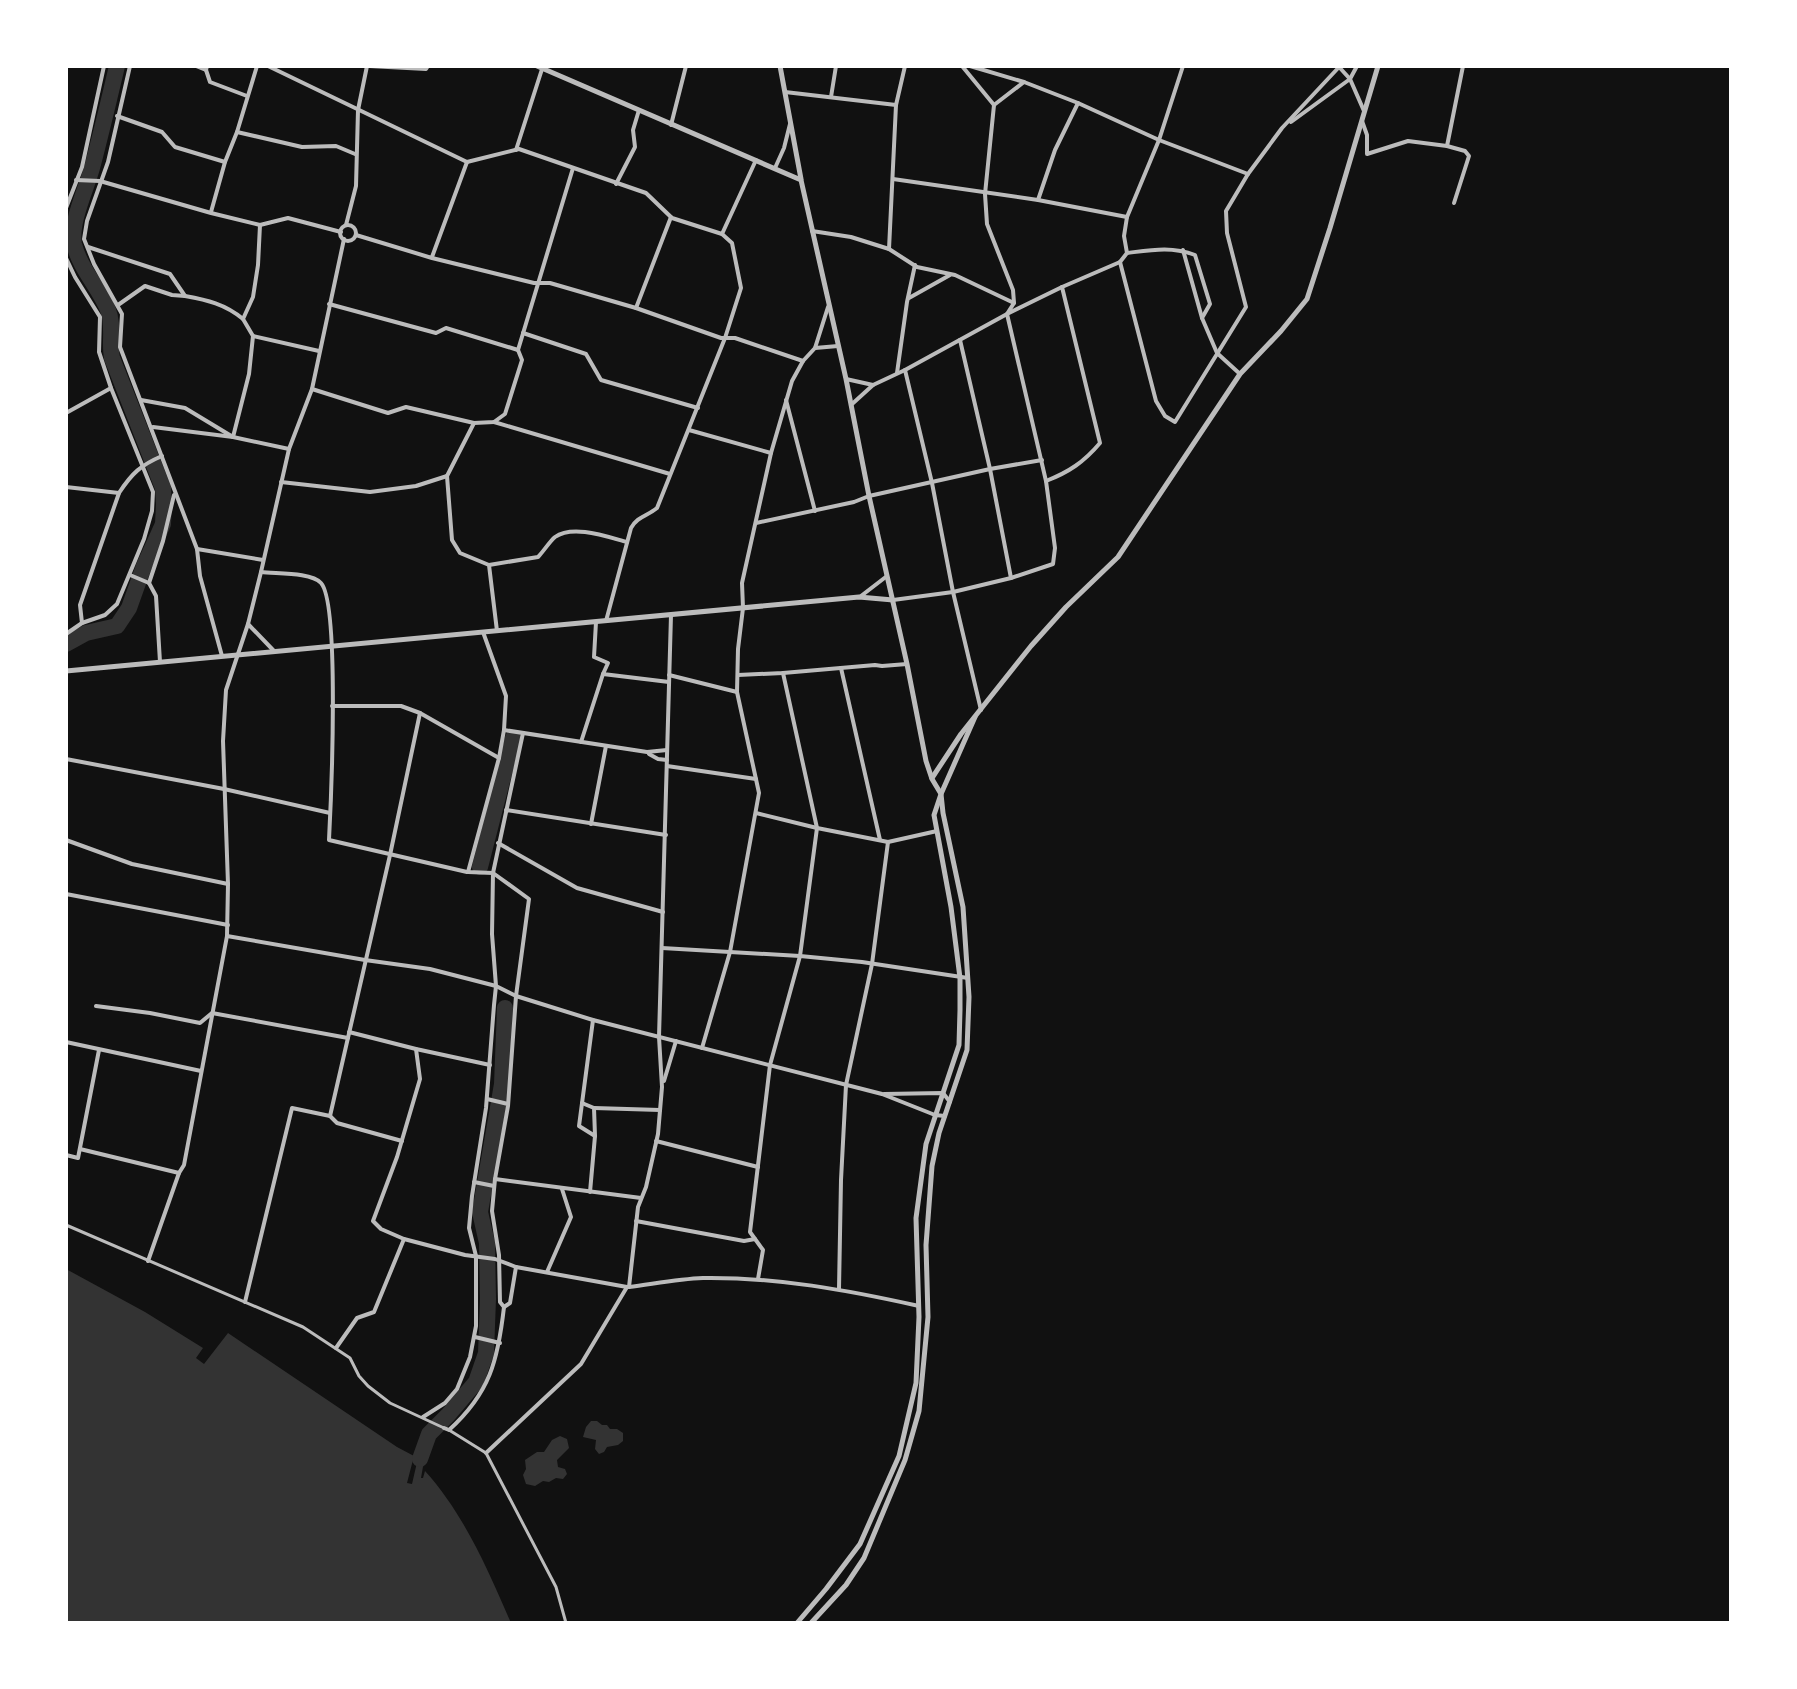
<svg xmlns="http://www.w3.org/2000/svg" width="1797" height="1689" viewBox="0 0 1797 1689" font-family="'Public Sans',sans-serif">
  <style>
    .water { fill: #333 }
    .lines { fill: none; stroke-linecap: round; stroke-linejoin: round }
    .river { stroke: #333; stroke-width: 16 }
    .pedestrian { stroke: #bcbcbc; stroke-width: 3 }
    .minor { stroke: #bcbcbc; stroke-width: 4 }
    .tertiary { stroke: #bcbcbc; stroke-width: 5 }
  </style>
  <rect width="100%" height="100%" fill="#111"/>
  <g class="water">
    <path d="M66,1269L145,1312L203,1348L196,1358L204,1364L228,1333L397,1447L414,1456L407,1483L412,1484L418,1458L424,1461L421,1478H423L425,1471C464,1514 488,1570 511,1623H66Z"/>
    <polygon points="591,1421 597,1421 602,1425 607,1425 610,1429 617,1429 623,1433 623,1441 618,1445 607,1447 604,1452 599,1454 595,1449 596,1440 583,1437 586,1427"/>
    <polygon points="560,1436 567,1439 569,1448 557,1460 558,1467 565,1469 567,1474 563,1479 556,1478 549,1482 543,1481 535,1486 526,1484 523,1475 526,1469 525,1460 537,1452 544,1452 552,1440"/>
  </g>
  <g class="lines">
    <g class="river">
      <path d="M66,644L86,633L117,626L129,608L144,566L163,524L164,504L163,488L112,358C109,342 114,325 108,310C99,287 80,269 74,244C70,222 86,190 92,168C101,134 109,100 117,66"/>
      <polyline points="480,867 513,738"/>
      <polyline points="420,1459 429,1434 448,1415 476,1382 486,1353 488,1299 487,1243 480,1212 502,1084 505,1008"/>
    </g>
    <g class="pedestrian">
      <polyline points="66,1225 303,1327 350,1358 359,1376 368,1386 390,1403 444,1428"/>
      <polyline points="449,1430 486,1453 556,1587 566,1623"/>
    </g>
    <g class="minor">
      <polyline points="130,66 108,162 87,221 84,239 94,264 122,314 120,347 197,549 200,576 222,656"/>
      <polyline points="196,66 206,70"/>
      <polyline points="207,66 206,70 210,82 247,96"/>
      <path d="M268,66L467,162L519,149L646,193L672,218L722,234L732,243L741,288L725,338L657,508C646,517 638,516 631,528L606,621"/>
      <polyline points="369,66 426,69 428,66"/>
      <polyline points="970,66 1024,82"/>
      <polyline points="1340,68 1350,79 1364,111"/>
      <polyline points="785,92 896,105"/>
      <polyline points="831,97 836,66"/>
      <polyline points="994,105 1024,82 1078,103 1159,140 1248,174"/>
      <polyline points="117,116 162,132 175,147 225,162"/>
      <polyline points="1362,121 1367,135 1367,154 1408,141 1447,146 1465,151 1469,156 1454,203"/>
      <polyline points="1291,122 1350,79 1357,66"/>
      <polyline points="671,125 686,66"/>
      <polyline points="237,132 302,147 336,146 355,154"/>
      <polyline points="1447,146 1463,66"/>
      <polyline points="516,150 543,66"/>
      <polyline points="775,168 784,148 790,124"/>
      <polyline points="893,179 1038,200 1127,217"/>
      <polyline points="76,180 100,181 211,213 260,225 288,218 341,232"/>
      <polyline points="616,184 635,147 633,130 639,110"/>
      <polyline points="1038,200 1055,150 1078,103"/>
      <polyline points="66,208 82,167 104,66"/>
      <polyline points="211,212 225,162 237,132 257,66"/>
      <polyline points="346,225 356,186 358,110 367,66"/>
      <circle cx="348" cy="233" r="8"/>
      <polyline points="812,231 851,237 889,249 917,267 955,275 1014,303"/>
      <polyline points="722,234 756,160"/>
      <polyline points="356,235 432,258 534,283 550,283 636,308 721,338 735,338 803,361"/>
      <path d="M88,247L170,274L185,296C207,300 225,304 243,319"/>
      <polyline points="889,249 896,105 905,66"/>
      <polyline points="1183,250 1202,318 1217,353 1240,374"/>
      <polyline points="1127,253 1124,236 1127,217 1159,140 1183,66"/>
      <polyline points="432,257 467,162"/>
      <polyline points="66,258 75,277 100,317 99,352 111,388 153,492 152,511 144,539 117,604 105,615 82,623 66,634"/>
      <polyline points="1120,262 1156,401 1165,416 1175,422 1246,307 1227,233 1226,211 1248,174 1282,128 1340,66"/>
      <polyline points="909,298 950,275"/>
      <polyline points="329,304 436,333 446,328 518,350"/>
      <polyline points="118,305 145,286 172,295 185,296"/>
      <polyline points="636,308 671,217"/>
      <polyline points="523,333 586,354 601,380 698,408"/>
      <polyline points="253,336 319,351"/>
      <polyline points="960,340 990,469 1011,578"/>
      <polyline points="815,348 838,346"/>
      <polyline points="905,370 932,483 953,592 981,710"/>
      <polyline points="897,373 907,302 915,265"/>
      <polyline points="846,379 873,385"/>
      <polyline points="312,389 388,413 406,407 474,423"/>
      <polyline points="141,400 185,408 233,437 249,374 253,336 243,319 253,297 258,265 260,225"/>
      <polyline points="786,400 815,511"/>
      <path d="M851,405L873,385L905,370L1007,314L1062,287L1120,262L1127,253C1151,250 1172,246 1195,255L1210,304L1202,318"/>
      <polyline points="66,413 111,388"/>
      <polyline points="494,422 670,474"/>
      <polyline points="153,427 233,437 289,449"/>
      <polyline points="689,430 771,453"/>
      <path d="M1046,481C1069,472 1084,462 1100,443L1062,287"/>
      <polyline points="281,482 370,492 416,486 447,476"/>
      <polyline points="66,487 119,493"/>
      <polyline points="756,523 854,502 869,496 990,469 1042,460"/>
      <polyline points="197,549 263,560"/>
      <path d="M489,565L538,557C543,552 550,541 555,537C573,524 608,537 627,542"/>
      <path d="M261,572C276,574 311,572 321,583C340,604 331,802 329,840L467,872"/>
      <polyline points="130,575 149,583 156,596 160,662"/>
      <polyline points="149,583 163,541 174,495"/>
      <polyline points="861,596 887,576"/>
      <polyline points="893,600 953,592 1011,578 1053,564 1055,548 1046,481 1007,314 1014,303 1013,290 987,224 985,194 994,105 962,66"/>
      <polyline points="596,622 594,657 608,663 603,674 669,682"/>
      <path d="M82,623L80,605L119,493C132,473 141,465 162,456"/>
      <polyline points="248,624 274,651"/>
      <polyline points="497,631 489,565 460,553 452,540 447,476 474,423 494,422 505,414 522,360 518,350 573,168"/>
      <polyline points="841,668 880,840"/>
      <polyline points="669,675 737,692"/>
      <polyline points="738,675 783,673 875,665 882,666 907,664"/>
      <polyline points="332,706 401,706 420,713 499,758"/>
      <polyline points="504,730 647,752 667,750"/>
      <polyline points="581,742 603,674"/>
      <polyline points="649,754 658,759 667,760"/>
      <polyline points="66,759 224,789 330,813"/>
      <polyline points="667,766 756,779"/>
      <polyline points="506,810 666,835"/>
      <polyline points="756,813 817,828 888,842 937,831"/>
      <polyline points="591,824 606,746"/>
      <polyline points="66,840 132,864 228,884"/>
      <polyline points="498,843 577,888 663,912"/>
      <polyline points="66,894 228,925"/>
      <polyline points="227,936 365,960 430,969 496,986 516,996 593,1020 882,1094 935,1115 945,1116"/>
      <polyline points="662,948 800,956 862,962 968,978"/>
      <polyline points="96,1006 150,1013 200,1023 212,1013 348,1038"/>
      <polyline points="593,1020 579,1126 595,1136"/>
      <polyline points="349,1032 416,1049 490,1065"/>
      <polyline points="66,1042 201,1071"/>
      <polyline points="702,1048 730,952 759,793 737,692 738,649 743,608 742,583 771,453 792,381 803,361 815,348 828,307"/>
      <polyline points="416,1049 420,1079 397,1157 373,1221 381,1229 404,1239 465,1255 495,1259 516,1267 627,1287"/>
      <polyline points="664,1081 676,1041"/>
      <polyline points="884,1094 943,1093 950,1102"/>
      <polyline points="487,1099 508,1104"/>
      <polyline points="582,1103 594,1108 595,1136 590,1192"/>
      <polyline points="594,1108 660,1110"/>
      <polyline points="330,1116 390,855 420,713"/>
      <polyline points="656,1141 758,1167"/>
      <polyline points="80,1149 179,1173"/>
      <polyline points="66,1155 78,1158 99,1050"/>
      <polyline points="495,1179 641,1198"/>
      <polyline points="474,1182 494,1186"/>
      <polyline points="636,1221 744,1241 755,1239"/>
      <polyline points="148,1261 179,1173 184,1165 227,936 228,884 223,741 226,690 248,624 261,572 289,449 312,389 344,239"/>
      <polyline points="547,1272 571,1217 562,1189"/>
      <polyline points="758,1279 763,1250 750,1232 770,1065 800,956 817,828 783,673"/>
      <path d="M629,1287C653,1284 678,1279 703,1278C777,1277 847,1290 919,1306"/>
      <polyline points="839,1289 841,1180 846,1085 872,964 888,842"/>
      <polyline points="245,1302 292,1108 330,1116 337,1123 402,1141"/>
      <polyline points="504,1307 510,1303 516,1267"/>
      <polyline points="475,1337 500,1343"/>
      <polyline points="336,1348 357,1318 374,1312 404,1239"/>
      <polyline points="423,1417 445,1403 457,1389 470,1357 476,1326 476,1256 469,1228 472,1196 486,1108 494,1005 496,986 492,934 493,873 523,733"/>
      <path d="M444,1428L449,1430C490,1393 498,1360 504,1307L500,1302L499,1255L492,1211L495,1179L508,1106L516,996L529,899L493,873L468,872L499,758L504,730L506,696L483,632"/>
      <polyline points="486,1453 581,1364 627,1287 629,1287 638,1207 646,1187 658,1134 662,1087 659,1037 671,615"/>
    </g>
    <g class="tertiary">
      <polyline points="537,66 801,180 846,379 869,496 907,664 926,761 932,779 941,794 934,815 951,907 960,978 960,1010 959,1045 926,1144 916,1218 919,1317 916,1383 899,1456 860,1544 826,1589 797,1623"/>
      <polyline points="780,66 801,179"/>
      <polyline points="66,671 859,597 893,600"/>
      <polyline points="932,778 961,734 1031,646 1066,607 1118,557 1240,374 1281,331 1307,299 1330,228 1378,66"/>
      <polyline points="811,1623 846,1585 864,1558 905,1460 919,1411 928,1317 926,1245 932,1166 939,1133 967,1050 969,997 963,907 943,813 941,794 975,717"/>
    </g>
  </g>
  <rect width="1797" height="1689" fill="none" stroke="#ffffff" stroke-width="136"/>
</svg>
